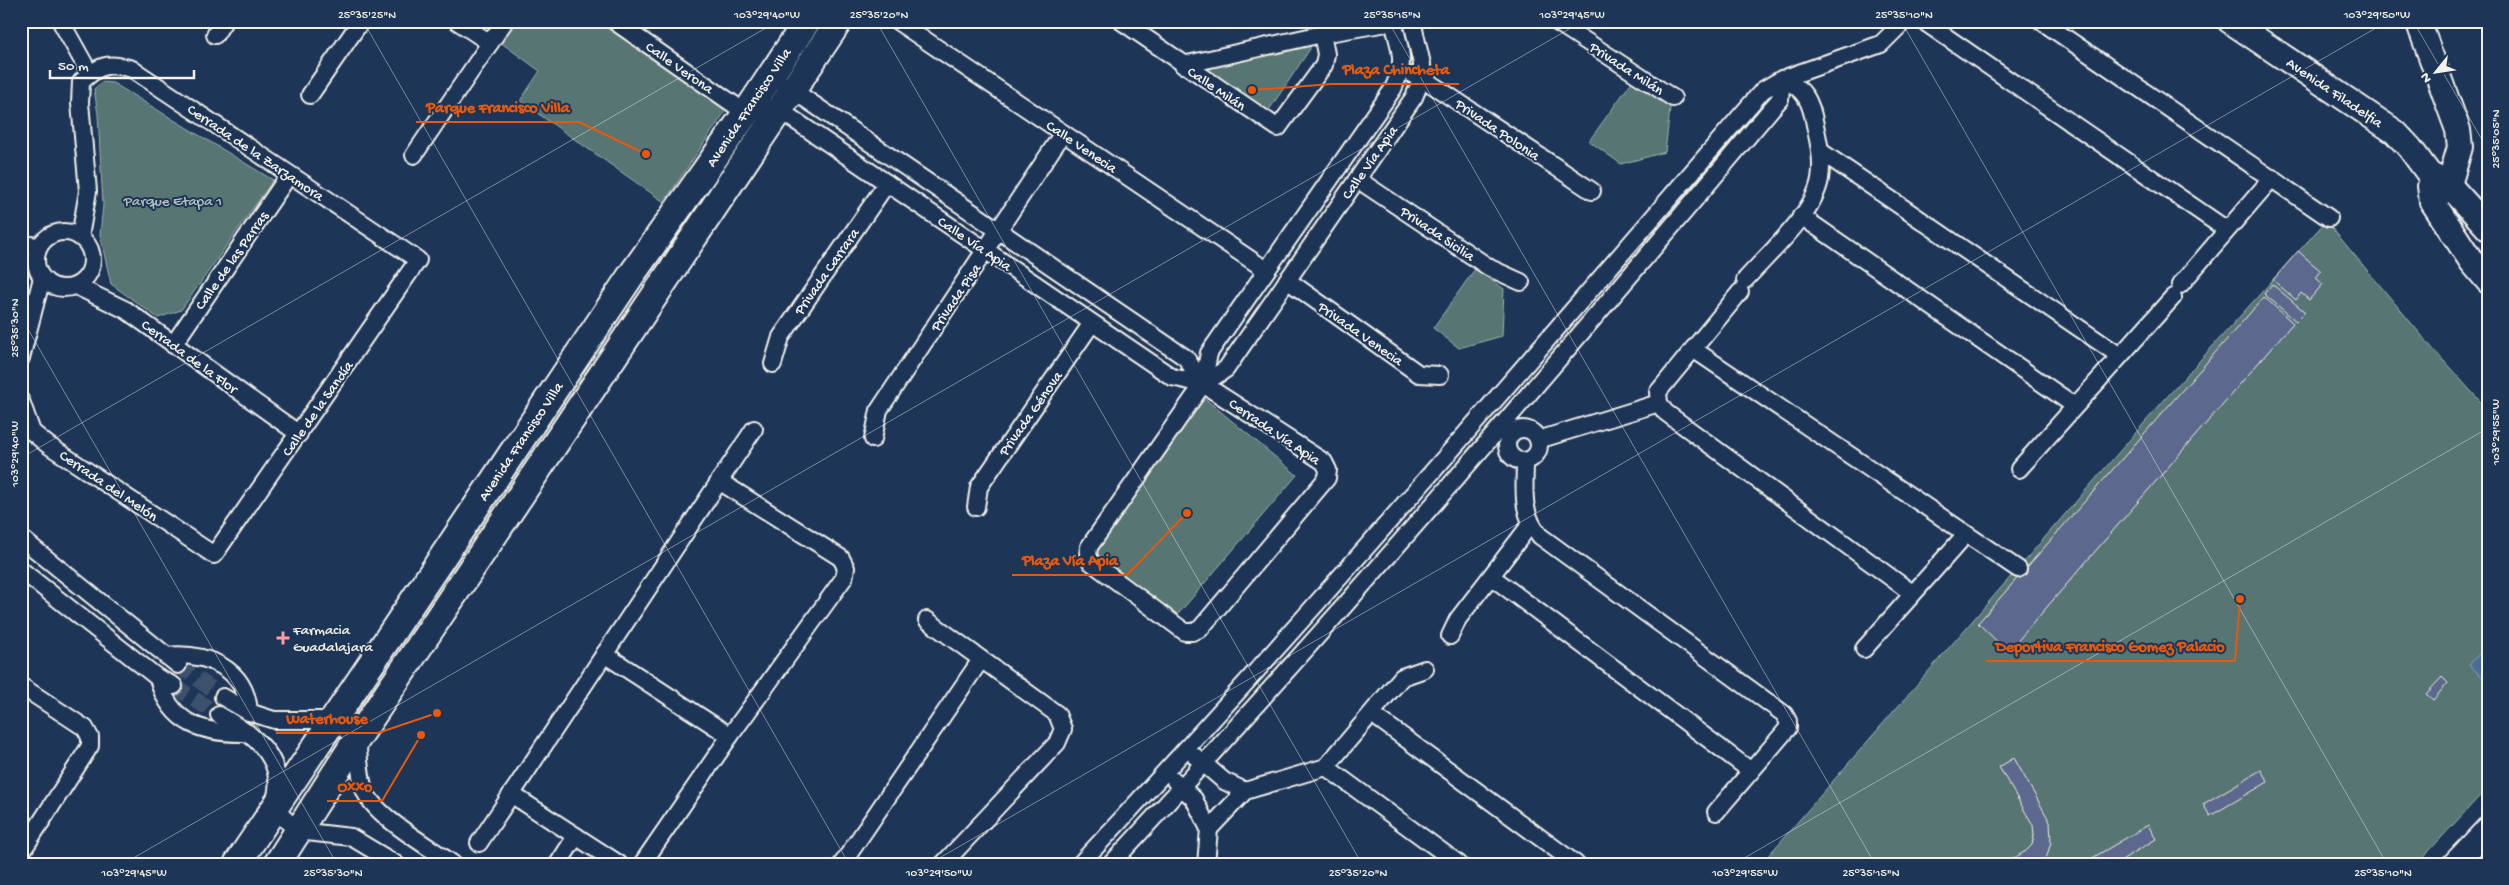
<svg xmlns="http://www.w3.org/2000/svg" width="2509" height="885" viewBox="0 0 2509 885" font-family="'Gochi Hand',sans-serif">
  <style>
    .green { fill: #567473; stroke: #a5b2ae }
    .water { fill: #496d91; stroke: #8da2b4 }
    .building { fill: #5d678e; stroke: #f4f1e8 }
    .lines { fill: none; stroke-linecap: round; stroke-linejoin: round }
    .street-tunnel { stroke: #3d516d; stroke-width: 16; stroke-dasharray: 16 8; stroke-linecap: butt }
    .street-casing { stroke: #f4f1e8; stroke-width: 20 }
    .secondary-casing { stroke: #f4f1e8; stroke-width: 28 }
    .primary-casing { stroke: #f4f1e8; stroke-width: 30 }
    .street { stroke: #1d3557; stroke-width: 16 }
    .secondary { stroke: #1d3557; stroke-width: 24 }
    .primary { stroke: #1d3557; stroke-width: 26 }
    .ticks { fill: none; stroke: #f4f1e8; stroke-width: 1; stroke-opacity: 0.45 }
    .poi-dot { fill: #ff9aa2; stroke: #1d3557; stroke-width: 2 }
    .labels { text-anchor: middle; stroke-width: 4; stroke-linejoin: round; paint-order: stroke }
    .street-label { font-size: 15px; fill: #f4f1e8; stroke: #1d3557 }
    .park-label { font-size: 15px; fill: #b5bfb9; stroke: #1d3557 }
    .poi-label { font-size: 15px; fill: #f4f1e8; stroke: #1d3557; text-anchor: start }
    .leader { fill: none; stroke: #e8590c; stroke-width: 2 }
    .callout-dot { fill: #e8590c; stroke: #1d3557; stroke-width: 2 }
    .callout-label { font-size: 16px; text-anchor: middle; font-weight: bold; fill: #e8590c; stroke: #1d3557; stroke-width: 4; stroke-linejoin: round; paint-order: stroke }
    .neatline { fill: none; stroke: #f4f1e8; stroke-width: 2 }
    .ticks-label { font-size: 12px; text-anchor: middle; fill: #f4f1e8 }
  </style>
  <rect width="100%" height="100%" fill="#1d3557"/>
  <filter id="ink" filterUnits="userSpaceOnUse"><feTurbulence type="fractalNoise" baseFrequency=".02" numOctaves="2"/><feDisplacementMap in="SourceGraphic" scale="10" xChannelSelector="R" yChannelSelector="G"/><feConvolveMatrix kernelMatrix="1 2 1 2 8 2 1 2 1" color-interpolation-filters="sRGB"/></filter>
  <g filter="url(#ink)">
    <g class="green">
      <polygon points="514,21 603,21 729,106 664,202 520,101 540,71 500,42"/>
      <polygon points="1309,33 1310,49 1263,119 1179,60"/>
      <polygon points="1636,76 1671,100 1665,152 1621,164 1589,141"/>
      <polygon points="102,82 113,83 273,180 181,310 158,318 111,284 100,235 103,205 98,114 94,89"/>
      <polygon points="2326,221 2433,349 2488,410 2488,787 2417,864 1761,864 2166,398"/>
      <polygon points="1475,269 1504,289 1502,336 1459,348 1433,328"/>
      <polygon points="1197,392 1297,475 1174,619 1081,550"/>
    </g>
    <polygon class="water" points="2488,644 2488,682 2469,665"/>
    <g class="building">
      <polygon points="2298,251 2321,271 2316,278 2323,284 2309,300 2301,293 2296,300 2273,280"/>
      <polygon points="2272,284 2305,312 2296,321 2264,294"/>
      <polygon points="2264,297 2293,323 2008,652 1978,623"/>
      <polygon points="2442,677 2448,683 2433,700 2426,694"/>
      <polygon points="2014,758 2050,822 2051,842 2047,856 2039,864 2004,864 2026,851 2032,845 2034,835 2033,825 1999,767"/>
      <polygon points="2261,770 2268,782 2210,816 2203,804"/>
      <polygon points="2148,825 2156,839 2115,864 2091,864 2089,860"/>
    </g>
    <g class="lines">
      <g class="street-tunnel">
        <polyline points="178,665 223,697"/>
        <polyline points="174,686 219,715"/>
      </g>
      <defs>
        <g id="street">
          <polyline points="457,21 490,43"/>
          <polyline points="614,21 746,113 778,109 1172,377 1203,384 1324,462 1328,470 1327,478 1200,629 1192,632 1185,632 1091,562 1088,555 1089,547 1203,384 1226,369 1414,97 1422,78 1422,64 1412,21"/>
          <polyline points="897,21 1266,270"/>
          <polyline points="1121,21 1278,128 1324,65 1326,54 1322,34"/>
          <polyline points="1555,21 1673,98"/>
          <polyline points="1923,21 2227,230"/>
          <polyline points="2041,21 2329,218"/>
          <polyline points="61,22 90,74"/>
          <polyline points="215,35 224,21"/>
          <polyline points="1183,65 1322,34 1399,21"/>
          <polyline points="1413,75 1422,78 1592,191"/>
          <polyline points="785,85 1186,358 1203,384"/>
          <polyline points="310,95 361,21"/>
          <polyline points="1820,151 2120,356"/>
          <polyline points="414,155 505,21"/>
          <polyline points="1357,179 1490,268 1521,282"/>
          <polyline points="1801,216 2075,406"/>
          <circle cx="64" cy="260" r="28"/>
          <polyline points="21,244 39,246"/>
          <polyline points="1287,280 1419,374 1440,375"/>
          <path d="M1745,280C1769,253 1814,214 1820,179C1823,161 1819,143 1815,125C1811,102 1805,88 1782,79"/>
          <polyline points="2180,285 2272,178"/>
          <polyline points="76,286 126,310 299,434"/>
          <polyline points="1740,292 1658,392 1659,403 1665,412 1912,593"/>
          <polyline points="173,345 289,175"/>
          <polyline points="1693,349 2018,569"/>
          <polyline points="21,358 42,278"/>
          <polyline points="773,364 781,337 887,183"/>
          <path d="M1203,384L1209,353L1393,89C1407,60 1400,51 1393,21"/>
          <path d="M21,401L32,432L48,445L214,555L418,260L132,69C107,62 99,65 81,82L80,103L88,191L80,237"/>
          <circle cx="1523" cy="445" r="16"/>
          <polyline points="873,439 879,410 1063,133"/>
          <polyline points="1538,440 1659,403"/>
          <path d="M1525,461C1525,490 1520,512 1540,536L1784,714L1788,721V728L1716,812"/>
          <polyline points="2019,469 2173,297"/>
          <polyline points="976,507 979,487 1092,323"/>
          <polyline points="21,538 178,665"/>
          <polyline points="21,570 158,678 174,686"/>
          <polyline points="1492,577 1751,771"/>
          <polyline points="927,620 1057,714 1063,729 1057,743 943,864"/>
          <polyline points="1450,636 1458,619 1530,525"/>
          <polyline points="1864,649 1966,534"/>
          <polyline points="604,654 730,736"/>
          <path d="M166,656C205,652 246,667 249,712"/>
          <path d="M158,678C170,725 204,734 248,733"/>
          <polyline points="21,686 85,728 90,737 90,746 21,853"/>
          <path d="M223,697L249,712L274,720H333L357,739C359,755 359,774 364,789C373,816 430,847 453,864"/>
          <polyline points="1372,714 1576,864"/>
          <path d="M219,715C243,729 274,747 277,778C279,788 275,799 274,809L298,831L351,837L396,864"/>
          <polyline points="1196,757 1224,781 1245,791"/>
          <polyline points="1326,767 1459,864"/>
          <polyline points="1175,781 1194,799 1209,829 1206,864"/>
          <polyline points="511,794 619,864"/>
          <polyline points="1209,829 1245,791 1326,767 1402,677 1425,669"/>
          <polyline points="479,843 754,429"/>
          <polyline points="558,864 576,836"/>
          <polyline points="642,864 730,736 844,578 846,568 841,558 719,481"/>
          <polyline points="842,864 980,661"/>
          <path d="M1080,864C1315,612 1538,350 1763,90L1782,79L1881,44L1904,21"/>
          <path d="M1111,864C1339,618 1556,364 1772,108L1780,99L1782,79"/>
        </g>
        <g id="secondary">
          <polyline points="2230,21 2395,132 2410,148 2429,174 2449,185 2488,228"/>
          <polyline points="2418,21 2458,130 2460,147 2449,185 2432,201"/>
          <polyline points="2430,186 2432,201 2472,262 2488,281"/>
          <polyline points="2455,864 2488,829"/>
        </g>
        <g id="primary">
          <polyline points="237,864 630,277 746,113 807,21"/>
          <polyline points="277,864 357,739 839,21"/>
        </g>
      </defs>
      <use href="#street" class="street-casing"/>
      <use href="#secondary" class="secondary-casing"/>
      <use href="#primary" class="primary-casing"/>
      <use href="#street" class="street"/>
      <use href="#secondary" class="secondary"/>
      <use href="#primary" class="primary"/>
    </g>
  </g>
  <path class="ticks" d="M363,21L849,864M876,21L1362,864M1388,21L1875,864M1901,21L2387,864M2413,21L2488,150M21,317L337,864M21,458L778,21M123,864L1583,21M929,864L2388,21M1734,864L2488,428"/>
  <path class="poi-dot" d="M280.5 630.5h5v5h5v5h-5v5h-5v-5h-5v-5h5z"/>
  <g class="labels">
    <g class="street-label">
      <text transform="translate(680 67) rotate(35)" y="5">Calle Verona</text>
      <text transform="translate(1627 68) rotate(33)" y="5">Privada Milán</text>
      <text transform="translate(1217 88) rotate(34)" y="5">Calle Milán</text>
      <text transform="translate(2335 92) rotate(34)" y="5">Avenida Filadelfia</text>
      <text transform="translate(748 107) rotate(-56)" y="5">Avenida Francisco Villa</text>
      <text transform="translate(1498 129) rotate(34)" y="5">Privada Polonia</text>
      <text transform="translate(1082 146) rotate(34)" y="5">Calle Venecia</text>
      <text transform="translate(256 152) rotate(34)" y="5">Cerrada de la Zarzamora</text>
      <text transform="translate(1369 162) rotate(-55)" y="5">Calle Vía Apia</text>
      <text transform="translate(1438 233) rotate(34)" y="5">Privada Sicilia</text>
      <text transform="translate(975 243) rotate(34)" y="5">Calle Vía Apia</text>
      <text transform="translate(231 260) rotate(-55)" y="5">Calle de las Parras</text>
      <text transform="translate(826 271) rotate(-55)" y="5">Privada Carrara</text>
      <text transform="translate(955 297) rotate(-56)" y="5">Privada Pisa</text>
      <text transform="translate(1361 333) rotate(35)" y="5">Privada Venecia</text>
      <text transform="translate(190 356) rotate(36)" y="5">Cerrada de la Flor</text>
      <text transform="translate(317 408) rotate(-55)" y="5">Calle de la Sandía</text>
      <text transform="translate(1030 413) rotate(-55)" y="5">Privada Génova</text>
      <text transform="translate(1275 431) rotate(34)" y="5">Cerrada Vía Apia</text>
      <text transform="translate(520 441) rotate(-56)" y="5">Avenida Francisco Villa</text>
      <text transform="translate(109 485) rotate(34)" y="5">Cerrada del Melón</text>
    </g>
    <g class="park-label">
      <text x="173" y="205">Parque Etapa 1</text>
    </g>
    <g class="poi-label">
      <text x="293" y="634">Farmacia<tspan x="293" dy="17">Guadalajara</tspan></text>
    </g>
  </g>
  <path class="leader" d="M1252 90L1332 84H1459M646 154L579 122H416M1187 513L1127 575H1012M2240 599L2235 661H1986M437 713L378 733H276M421 735L382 801H327"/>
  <g class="callout-dot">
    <circle cx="1252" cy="90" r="5"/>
    <circle cx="646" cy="154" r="5"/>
    <circle cx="1187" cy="513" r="5"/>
    <circle cx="2240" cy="599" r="5"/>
    <circle cx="437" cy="713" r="5"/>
    <circle cx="421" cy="735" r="5"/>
  </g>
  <g class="callout-label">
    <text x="1396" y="74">Plaza Chincheta</text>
    <text x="498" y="112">Parque Francisco Villa</text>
    <text x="1070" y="565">Plaza Vía Apia</text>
    <text x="2110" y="651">Deportiva Francisco Gomez Palacio</text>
    <text x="327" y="723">Waterhouse</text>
    <text x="355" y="791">Oxxo</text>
  </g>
  <rect width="2509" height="885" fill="none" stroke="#1d3557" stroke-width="55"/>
  <g transform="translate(2436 72) rotate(240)" stroke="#1d3557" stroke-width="4" paint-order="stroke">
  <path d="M0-4L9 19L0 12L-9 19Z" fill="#f4f1e8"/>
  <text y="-8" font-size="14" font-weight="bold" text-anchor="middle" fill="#f4f1e8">N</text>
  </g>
  <path d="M50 70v8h144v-8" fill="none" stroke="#f4f1e8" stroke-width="2.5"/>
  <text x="58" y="70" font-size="15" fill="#f4f1e8" stroke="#1d3557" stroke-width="4" paint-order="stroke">50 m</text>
  <rect x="28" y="28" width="2454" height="830" class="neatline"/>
  <g class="ticks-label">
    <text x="367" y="18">25°35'25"N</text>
    <text x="767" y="18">103°29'40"W</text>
    <text x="879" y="18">25°35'20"N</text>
    <text x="1392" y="18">25°35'15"N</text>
    <text x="1572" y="18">103°29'45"W</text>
    <text x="1904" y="18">25°35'10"N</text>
    <text x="2377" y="18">103°29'50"W</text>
    <text transform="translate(2495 139) rotate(-90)" y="4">25°35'05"N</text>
    <text transform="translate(14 328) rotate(-90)" y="4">25°35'30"N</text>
    <text transform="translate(2495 432) rotate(-90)" y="4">103°29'55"W</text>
    <text transform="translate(14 454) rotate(-90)" y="4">103°29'40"W</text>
    <text x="134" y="876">103°29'45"W</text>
    <text x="333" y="876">25°35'30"N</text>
    <text x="939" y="876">103°29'50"W</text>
    <text x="1358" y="876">25°35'20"N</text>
    <text x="1745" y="876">103°29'55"W</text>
    <text x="1871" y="876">25°35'15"N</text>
    <text x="2383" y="876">25°35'10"N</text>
  </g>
</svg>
